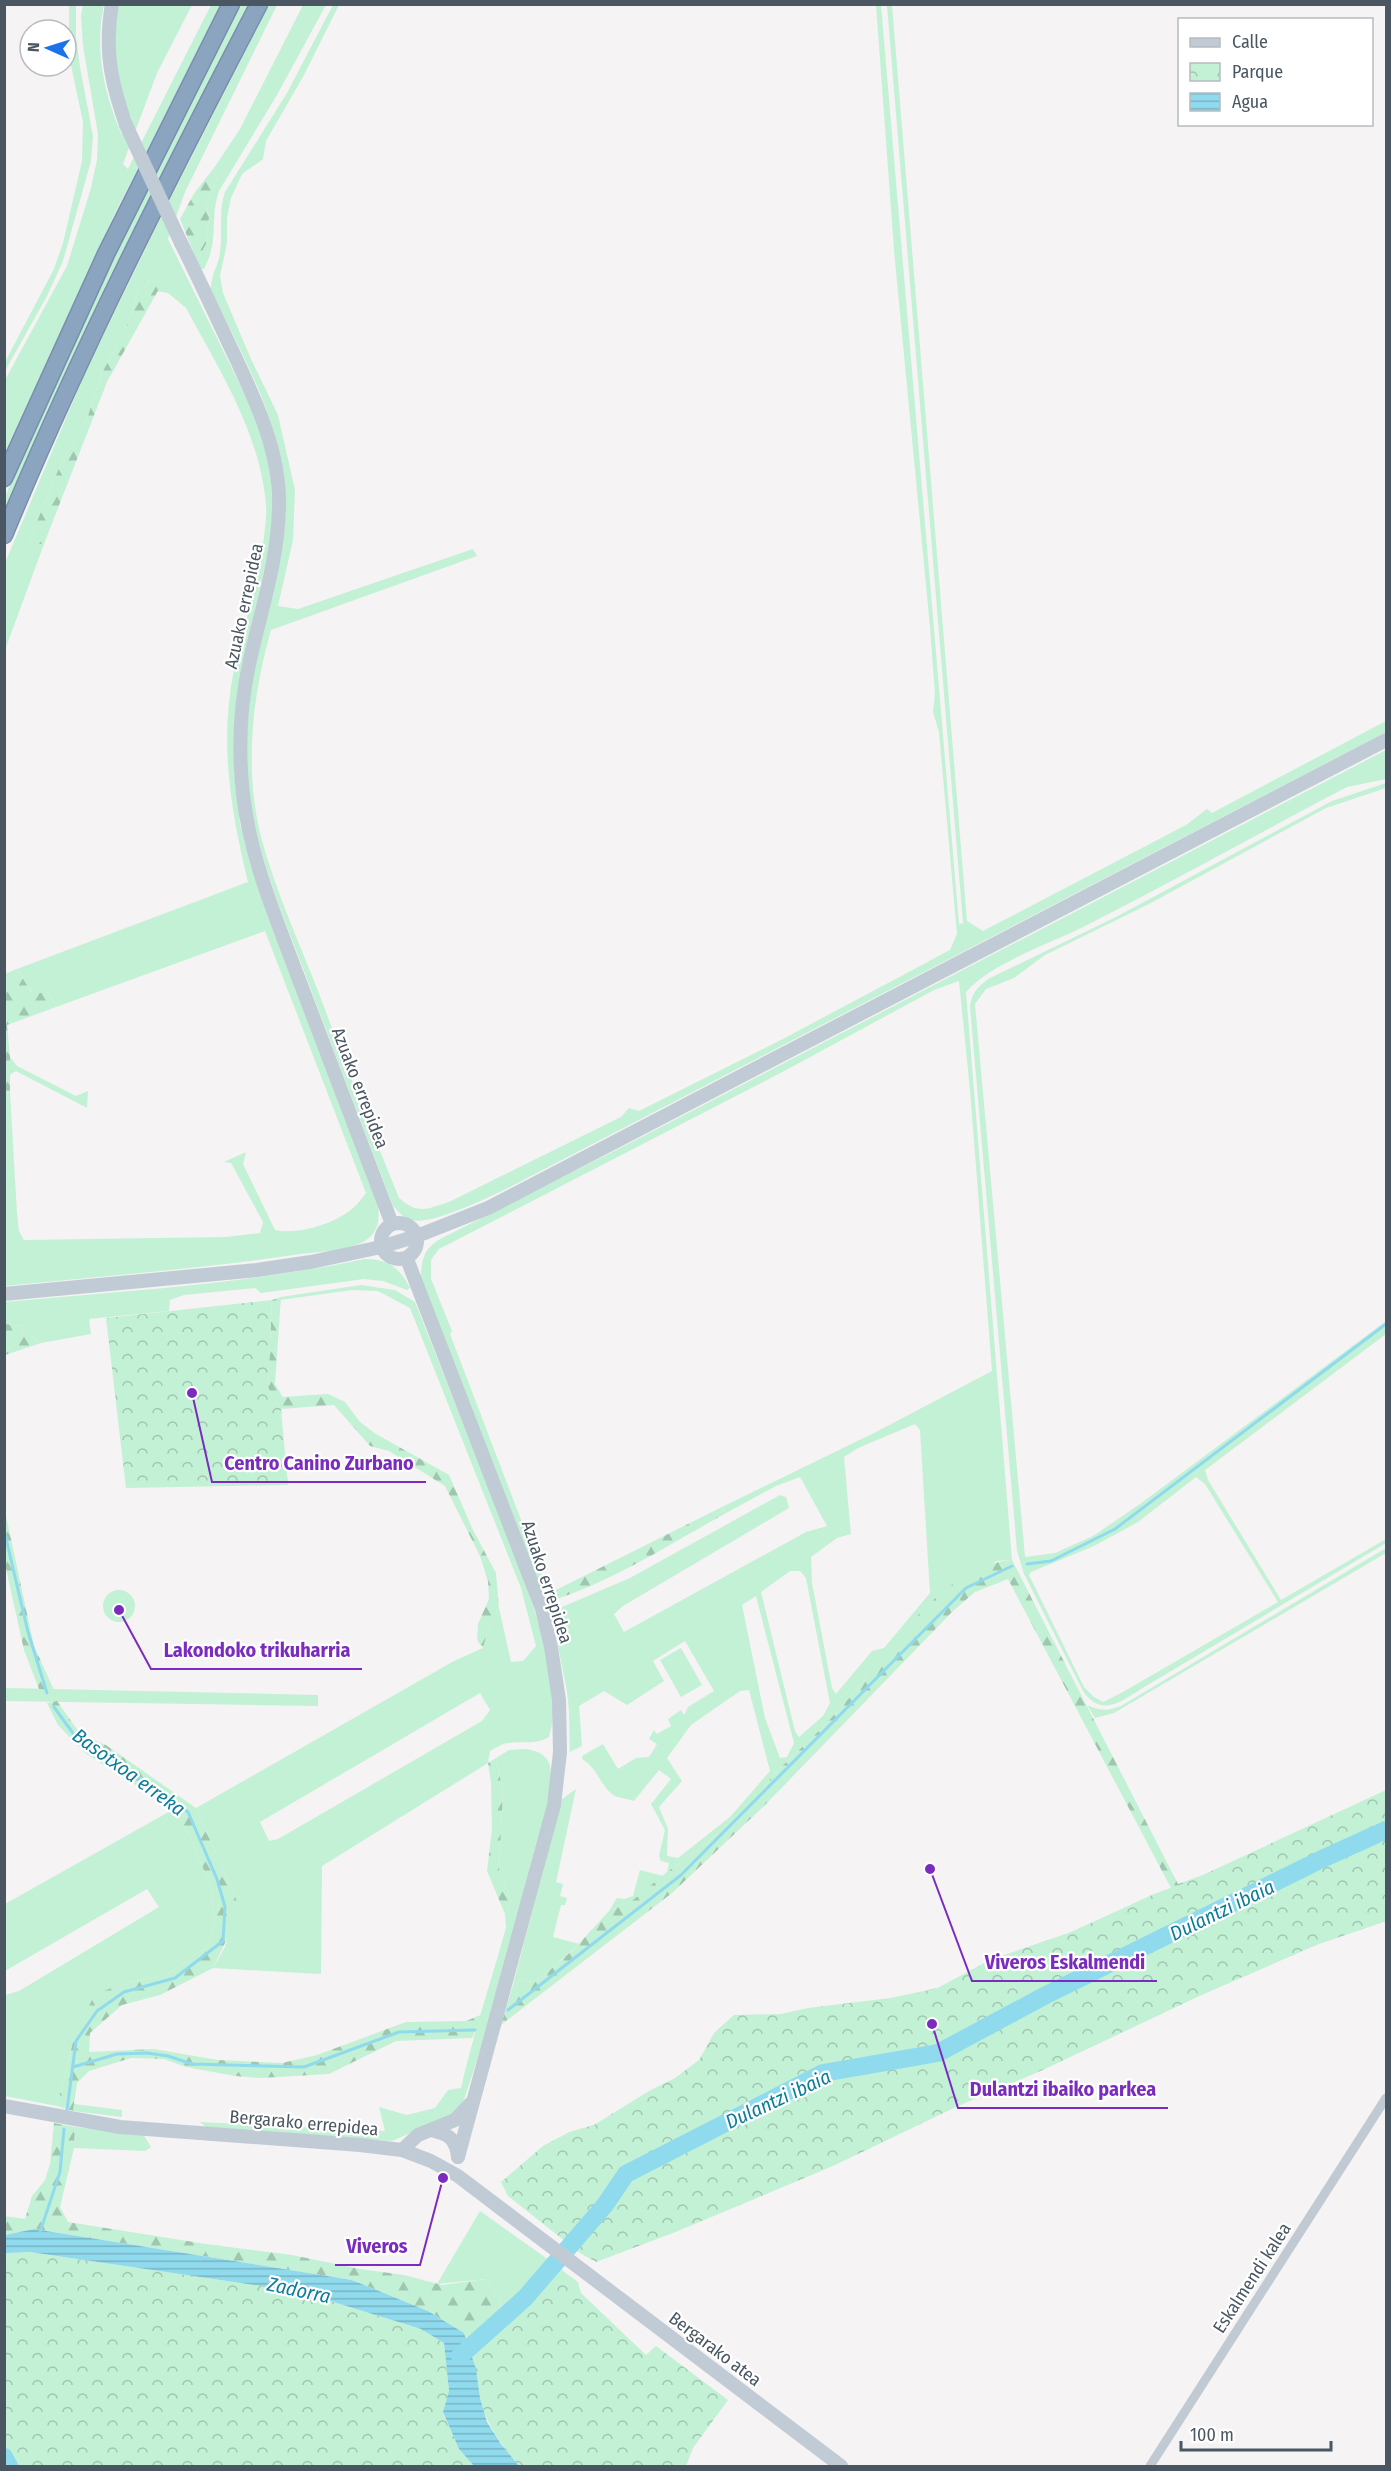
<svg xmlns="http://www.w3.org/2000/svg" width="1391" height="2471" viewBox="0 0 1391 2471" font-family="'Fira Sans Condensed',sans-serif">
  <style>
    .green { fill: #c3f1d5; fill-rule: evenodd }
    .forest { fill: url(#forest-firs) }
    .park { fill: url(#park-crowns) }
    .water { fill: url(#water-rules) }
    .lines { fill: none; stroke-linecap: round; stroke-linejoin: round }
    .stream { stroke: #90daee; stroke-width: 3 }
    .river { stroke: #90daee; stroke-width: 18 }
    .highway-casing { stroke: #7690ad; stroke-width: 19 }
    .street { stroke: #c1cad2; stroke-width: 9 }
    .secondary { stroke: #c1cbd6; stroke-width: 14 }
    .highway { stroke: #8ba5c1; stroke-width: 16 }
    .secondary-bridge { stroke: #c1cbd6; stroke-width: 14 }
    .labels { text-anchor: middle; stroke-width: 4.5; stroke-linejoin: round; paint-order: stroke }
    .street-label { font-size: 18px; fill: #4a5661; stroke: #fff }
    .water-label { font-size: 20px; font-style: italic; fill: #0c7c9b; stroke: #fff }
    .leader { fill: none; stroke: #7b2cbf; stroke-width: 2 }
    .callout-dot { fill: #7b2cbf; stroke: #fff; stroke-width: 2 }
    .callout-label { font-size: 20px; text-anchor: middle; font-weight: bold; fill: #7b2cbf; stroke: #fff; stroke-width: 4.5; stroke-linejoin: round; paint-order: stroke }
  </style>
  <defs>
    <pattern id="forest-firs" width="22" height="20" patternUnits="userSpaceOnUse" patternTransform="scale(1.5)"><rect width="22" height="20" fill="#c3f1d5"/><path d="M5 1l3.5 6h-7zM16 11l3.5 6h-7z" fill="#a0c6b0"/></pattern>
    <pattern id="park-crowns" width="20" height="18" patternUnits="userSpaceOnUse" patternTransform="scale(1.5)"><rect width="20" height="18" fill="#c3f1d5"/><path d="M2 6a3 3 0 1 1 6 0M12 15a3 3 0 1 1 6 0" fill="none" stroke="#a0c6b0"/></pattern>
    <pattern id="water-rules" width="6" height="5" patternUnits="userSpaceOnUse" patternTransform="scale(1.5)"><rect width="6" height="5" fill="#90daee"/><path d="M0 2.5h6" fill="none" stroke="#78b4c4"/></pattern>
  </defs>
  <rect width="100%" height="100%" fill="#f5f3f3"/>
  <g class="green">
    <polygon points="69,5 76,5 76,37 80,67 93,136 91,161 63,261 47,296 5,371 5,362 54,269 63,243 82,161 83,122 69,56"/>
    <path d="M83,5H104C94,48 104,95 122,135L132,118C111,91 112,36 119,5H192L157,73L123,164L128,169L211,5H221L115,213L5,452V380L67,266L91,188L97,160L98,134L83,46L81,16Z"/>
    <polygon points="239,5 251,5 5,518 5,497 21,456 117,246"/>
    <path d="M269,5H277L185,192L168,239L250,405L266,448L271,481L273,516L268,553L239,681L234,724V773L240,824L250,863L270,923L372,1185C377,1201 385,1222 370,1237C357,1250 319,1252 300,1254C202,1269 103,1276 5,1286V1094L10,1093L17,1213L19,1231L24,1240L225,1237L260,1233L263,1222L231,1163L224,1162L246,1152L243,1164L275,1230C298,1235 335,1224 353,1208C358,1204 362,1198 366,1193L265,931L56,1007L48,993L33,994L17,969L248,882C231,812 219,742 234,670C243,626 259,582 264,537C265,527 267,515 266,505C260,433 220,371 186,308L168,293L156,291L164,278L140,285L129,321L100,377L88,416L59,468L29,541L33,544H44L5,650V563L85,373L159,221Z"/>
    <path d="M303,5H326L277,95L219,191C209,221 220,238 204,269H201L197,261L206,244L209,217L206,201L217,180L214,168L240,129Z"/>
    <path d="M333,5H339L304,75L266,141L263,159L242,174L231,198L227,218V243L220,276L223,293L251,359L278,415L295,490L293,540L278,606L298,609L473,549L477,556L271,630C252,697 244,769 261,837C275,889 298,940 318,991C344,1060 371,1129 399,1198C418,1215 427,1209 449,1202L621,1117L629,1108L639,1111L781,1040L950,950L957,934L939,732L933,712L935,694L930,627L894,250L876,5H881L959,924L963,923L887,5H892L967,921L983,931L1186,825L1207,809L1212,813L1386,721V732L508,1188C489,1197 431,1226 411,1220C403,1218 398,1211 393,1206C363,1127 333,1049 304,971C281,910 254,848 248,782C245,743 248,701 256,662C268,605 290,547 285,487C279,417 241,353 211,290C210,276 218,267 220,253C223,233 218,212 225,192L287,93Z"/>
    <path d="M1386,750V779L1347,787C1261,832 1176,880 1089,924C1053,943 992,962 966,992L1012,1560L996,1561L869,1670L861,1685L823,1727L774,1774L756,1799L699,1850L667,1872L669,1863L661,1861L659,1856L665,1830L651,1804L671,1779L659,1770L634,1801C628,1799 620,1798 615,1796C600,1787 598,1768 583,1760L582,1756L603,1744L618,1769L636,1758L649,1757L657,1744L649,1739L654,1730L657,1734L671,1726L668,1719L681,1710L684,1715L688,1707L714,1691L685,1641L653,1661L664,1681L627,1705L604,1691L579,1706L582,1746L570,1752C569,1735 570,1717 568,1700C565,1669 550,1636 562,1607L630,1578L780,1495L786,1497L789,1508L623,1606L614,1614L624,1632L806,1532L827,1526L800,1477L776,1486L726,1513L722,1507L876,1432L992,1371L970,1090L959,981L934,990L788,1069L439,1249L431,1260V1279L452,1331L450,1334L544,1580L554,1591L557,1599L540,1585L421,1279C421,1257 425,1247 444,1237L634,1141ZM915,1424L920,1430L930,1593L884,1648L872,1651L836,1694L832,1688L812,1583L811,1557L837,1538L851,1534L844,1457L858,1448ZM790,1571H800L806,1578L830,1703L823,1716L799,1737L795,1731L761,1592ZM756,1596L794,1743L787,1757L780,1758L765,1718L742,1605ZM749,1690L770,1771L730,1817L678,1858L667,1856L668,1829L659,1807L682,1781L667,1758L691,1725L740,1691Z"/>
    <path d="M1386,783V788L1326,808L1149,904L1045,955L1014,978L986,989L975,1004L1025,1557L1055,1553L1093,1536L1140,1504L1386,1321V1334L1205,1470L1208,1480L1281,1600L1386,1539V1543L1151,1683C1126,1697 1104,1721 1083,1691L1024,1574L1017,1551L970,1006C972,992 978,987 988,979L1116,917L1332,801ZM1196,1477L1205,1484L1278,1602L1123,1692L1103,1702L1094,1697L1084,1687L1029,1575L1031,1572L1094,1546L1138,1522Z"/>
    <polygon points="10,1057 17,1066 76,1096 88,1091 87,1108 16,1071 8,1076"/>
    <path d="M365,1259C388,1259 400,1268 410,1288L407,1290L383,1281L364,1279L261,1293L255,1288L184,1295L170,1300L169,1311L89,1319L91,1334L41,1343L22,1331L23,1326L5,1324V1302C125,1291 247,1284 365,1259Z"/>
    <path d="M361,1285L395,1290L415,1302L521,1570C537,1619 564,1687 549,1737C536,1745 523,1741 509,1743C502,1743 496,1748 490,1751L488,1763L322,1866L321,1974L213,1968L225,1947L237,1901L196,1808L454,1661L483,1648L488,1629L499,1608L511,1662L523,1661L536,1646L521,1588L410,1308L378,1291L352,1290L280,1300L281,1297ZM480,1693L490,1710L482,1721L278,1839L269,1841L260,1822Z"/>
    <path d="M1386,1548V1553L1114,1713L1095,1718L1087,1705C1100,1711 1107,1711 1121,1706Z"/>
    <circle cx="119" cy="1606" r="16"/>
    <polygon points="681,1648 702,1685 681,1697 660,1660"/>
    <polygon points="5,1688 318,1695 318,1706 5,1701"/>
    <path d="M526,1749C537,1751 547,1754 550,1766C555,1785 540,1831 534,1851C512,1938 490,2026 460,2111L392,2141L206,2127L200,2122L385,2131L379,2107L407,2115L435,2108L448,2090L461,2088C473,2034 491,1982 506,1928L505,1914L511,1900L499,1870L503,1791L496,1758L509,1750Z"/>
    <polygon points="576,1789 556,1882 563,1884 560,1896 567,1898 565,1905 561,1905 553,1937 579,1944 536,1982 520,1980 513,1985 562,1799"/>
    <polygon points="174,1809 190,1837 211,1887 215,1924 209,1945 168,1974 123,1984 75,2034 57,2106 5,2096 5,1995 19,1991 159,1907 147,1889 5,1971 5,1904"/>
    <polygon points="640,1870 663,1876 633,1900 609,1911 617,1898 625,1899 633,1896"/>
    <polygon points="74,2104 122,2110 122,2117 73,2111"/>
    <polygon points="75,2127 143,2134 151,2147 145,2151 74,2148"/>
    <polygon points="480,2211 563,2270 498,2326 501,2302 486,2279 437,2284"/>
  </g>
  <g class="forest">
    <polygon points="214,168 217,180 206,201 209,217 206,244 197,261 180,219 195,192"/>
    <polygon points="155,268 165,278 107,382 44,544 33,544 29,541 59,468 88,416 100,377 129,321 140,285"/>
    <polygon points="17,969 32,993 48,993 56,1007 7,1025 10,1057 10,1093 5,1094 5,974"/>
    <polygon points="281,1297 275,1384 283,1397 328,1394 345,1402 360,1422 376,1434 449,1475 473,1530 496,1573 499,1608 488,1629 483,1648 477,1640 478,1624 489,1599 488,1581 480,1556 445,1486 389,1451 370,1446 334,1405 281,1409 273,1399 268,1387 272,1300"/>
    <polygon points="5,1324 23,1326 22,1331 41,1343 5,1355"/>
    <path d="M722,1507L726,1513C672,1543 616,1579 557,1599L554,1591Z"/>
    <polygon points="5,1511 34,1646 54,1690 39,1689 24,1650 5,1564"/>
    <path d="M1012,1560L1178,1884L1203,1875L1386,1921L1316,1945L1199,1996L1080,2052L545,2159L543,2146L570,2132L594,2125L895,1997L938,1988L990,1960L1069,1933L1171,1888L1008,1579L975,1592L953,1611L766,1804L672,1893L501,2025L513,1985L520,1980L536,1982L574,1949L609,1911L633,1900L667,1872L699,1850L756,1799L774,1774L823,1727L861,1685L869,1670C906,1630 952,1564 1012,1560Z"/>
    <polygon points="57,1701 81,1735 106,1745 196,1808 237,1901 236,1920 213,1968 160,1995 122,2005 90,2033 89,2052 154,2049 218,2060 282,2063 317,2055 406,2022 466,2021 483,2014 472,2038 396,2041 329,2074 260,2078 235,2076 186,2067 164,2059 131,2058 89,2071 77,2083 73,2111 57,2106 75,2034 95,1994 123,1984 168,1974 209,1945 215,1924 211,1887 190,1837 174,1809 85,1753 58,1725 47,1703"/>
    <polygon points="496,1758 503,1791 499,1870 511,1900 505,1914 487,1871 492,1829 491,1782 488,1763"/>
    <polygon points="54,2123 75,2127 74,2148 60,2207 68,2222 206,2244 292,2255 360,2269 404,2275 442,2285 486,2279 501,2302 498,2326 519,2466 476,2369 464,2333 428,2311 352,2280 34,2229 5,2235 4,2216 25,2219 32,2196 45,2180 50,2164"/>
  </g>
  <g class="park">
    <polygon points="272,1300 268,1387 273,1399 281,1409 288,1485 126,1488 106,1318"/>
    <polygon points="1386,1790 1386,1921 1316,1945 1199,1996 1045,2069 956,2107 833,2166 673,2233 596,2262 580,2253 508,2196 501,2182 543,2146 570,2132 594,2125 649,2091 675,2078 699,2060 714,2033 734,2015 781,2014 808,2008 907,1996 938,1988 990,1960 1069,1933 1154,1894 1190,1881"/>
    <polygon points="30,2252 301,2292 421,2329 444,2343 449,2392 443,2412 459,2449 474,2466 5,2466 4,2253"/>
    <path d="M555,2265L578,2282L581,2293L646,2355L656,2346L728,2400L693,2448L686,2466H519C502,2445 485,2424 480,2397C477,2382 476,2369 471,2355Z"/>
  </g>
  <polygon class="water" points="34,2229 352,2280 428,2311 464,2333 476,2369 480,2398 487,2422 501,2444 519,2466 474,2466 459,2449 443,2412 449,2391 444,2343 421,2329 301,2292 30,2252 5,2253 5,2235"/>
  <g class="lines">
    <g class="stream">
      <polyline points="4,1530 28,1632 47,1693"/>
      <polyline points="1027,1564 1051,1561 1115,1529 1386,1324"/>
      <polyline points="54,1707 75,1736 99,1747 125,1769 162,1791 188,1812 217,1879 225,1907 223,1941 175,1978 124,1992 97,2011 76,2041 67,2110"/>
      <polyline points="508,2010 681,1875 966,1588 1012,1566"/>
      <polyline points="73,2067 117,2054 147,2053 168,2056 192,2064 304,2067 399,2032 475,2030"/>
      <polyline points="40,2232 60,2172 64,2129"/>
    </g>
    <g class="river">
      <polyline points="460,2356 525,2298 605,2205 626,2174 823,2073 938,2053 1046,1995 1322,1859 1386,1830"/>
      <polyline points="4,2457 9,2466"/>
    </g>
    <defs>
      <g id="highway">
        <polyline points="4,478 106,254 231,4"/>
        <path d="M4,535C79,353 168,179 259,4"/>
      </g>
    </defs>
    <use href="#highway" class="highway-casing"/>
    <polyline class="street" points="1150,2466 1386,2098"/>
    <g class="secondary">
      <path d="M112,4C104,50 111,82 126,125"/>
      <path d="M181,243C198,277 214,312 230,346C254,397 281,451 279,508C278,560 261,610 250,660C240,704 238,750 243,794C250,858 276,918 298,977C329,1060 361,1142 392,1224"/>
      <circle cx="399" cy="1241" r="18"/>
      <polyline points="407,1259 542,1609 551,1647 559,1700 560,1752 554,1805 458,2157"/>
      <polyline points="4,1294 257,1270 311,1262 381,1247 417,1236 488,1208 1386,740"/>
      <polyline points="4,2106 120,2127 360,2145 402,2150 431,2161 458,2176 841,2466"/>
      <path d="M431,2130C448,2134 456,2138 458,2157"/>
      <polyline points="402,2150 418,2135 455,2120 470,2104"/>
    </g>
    <use href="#highway" class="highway"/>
    <polyline class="secondary-bridge" points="126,125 181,243"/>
  </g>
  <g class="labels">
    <g class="street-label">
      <text transform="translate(244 606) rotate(-78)" y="6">Azuako errepidea</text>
      <text transform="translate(360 1088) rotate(69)" y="6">Azuako errepidea</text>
      <text transform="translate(547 1582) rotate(72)" y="6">Azuako errepidea</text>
      <text transform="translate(304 2123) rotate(5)" y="6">Bergarako errepidea</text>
      <text transform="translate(1252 2278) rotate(-57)" y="6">Eskalmendi kalea</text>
      <text transform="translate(715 2349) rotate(37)" y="6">Bergarako atea</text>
    </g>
    <g class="water-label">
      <text transform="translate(129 1772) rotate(36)" y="7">Basotxoa erreka</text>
      <text transform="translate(1222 1910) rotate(-26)" y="7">Dulantzi ibaia</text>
      <text transform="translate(778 2099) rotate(-25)" y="7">Dulantzi ibaia</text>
      <text transform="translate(299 2290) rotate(12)" y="7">Zadorra</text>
    </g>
  </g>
  <path class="leader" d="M192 1393L212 1482H426M119 1610L151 1669H362M930 1869L972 1981H1157M932 2024L958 2108H1168M443 2178L420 2265H335"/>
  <g class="callout-dot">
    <circle cx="192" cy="1393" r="6"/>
    <circle cx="119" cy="1610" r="6"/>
    <circle cx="930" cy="1869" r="6"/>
    <circle cx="932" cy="2024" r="6"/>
    <circle cx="443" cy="2178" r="6"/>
  </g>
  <g class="callout-label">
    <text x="319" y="1470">Centro Canino Zurbano</text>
    <text x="257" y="1657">Lakondoko trikuharria</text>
    <text x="1065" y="1969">Viveros Eskalmendi</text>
    <text x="1063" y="2096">Dulantzi ibaiko parkea</text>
    <text x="377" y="2253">Viveros</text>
  </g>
  <rect width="1391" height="2471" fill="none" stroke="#4a5661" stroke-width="12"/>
  <rect x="1178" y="18" width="195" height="108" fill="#ffffff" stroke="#b7bbc0" stroke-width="1.5"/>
  <rect x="1190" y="38" width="30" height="9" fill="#c1cbd6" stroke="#b7bbc0" stroke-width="1.5"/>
  <text x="1232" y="48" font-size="18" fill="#4a5661">Calle</text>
  <rect x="1190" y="63" width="30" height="18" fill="url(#park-crowns)" stroke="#b7bbc0" stroke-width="1.5"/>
  <text x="1232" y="78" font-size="18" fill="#4a5661">Parque</text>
  <rect x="1190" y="93" width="30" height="18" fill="url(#water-rules)" stroke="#b7bbc0" stroke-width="1.5"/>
  <text x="1232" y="108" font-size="18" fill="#4a5661">Agua</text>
  <g transform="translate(48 48) rotate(273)"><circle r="28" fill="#ffffff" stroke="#b7bbc0" stroke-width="1.5"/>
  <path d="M0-4.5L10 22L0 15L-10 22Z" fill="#1a73e8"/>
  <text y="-9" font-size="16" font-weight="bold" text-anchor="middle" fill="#4a5661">N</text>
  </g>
  <path d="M1181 2441v9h150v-9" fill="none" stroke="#4a5661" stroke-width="3"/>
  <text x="1190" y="2441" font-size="18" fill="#4a5661" stroke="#ffffff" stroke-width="4.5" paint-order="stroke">100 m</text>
</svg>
